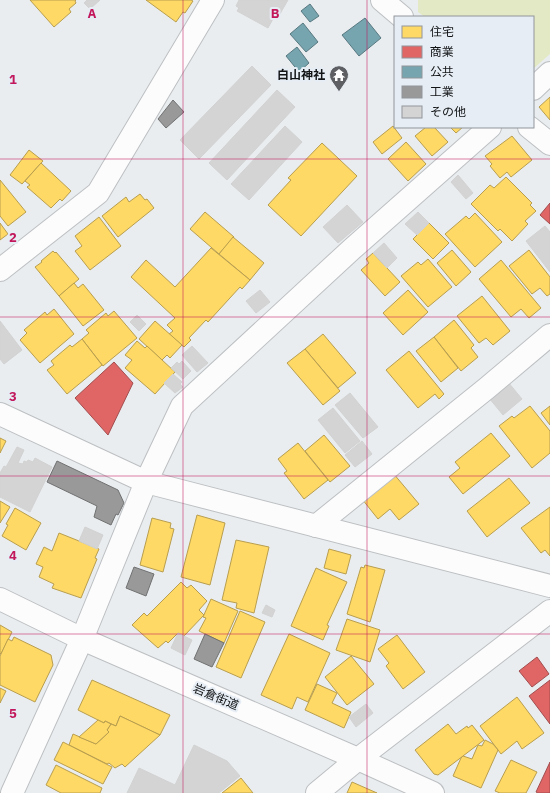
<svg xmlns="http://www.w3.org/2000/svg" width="550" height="793" viewBox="0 0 550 793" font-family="'IBM Plex Sans','Noto Sans JP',sans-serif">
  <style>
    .green { fill: #e2e9c4 }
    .homes { fill: #ffd966; stroke: #b89e4e }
    .shops { fill: #e06666; stroke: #a24d4e }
    .public { fill: #76a5af; stroke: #587981 }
    .industry { fill: #999; stroke: #707171 }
    .building { fill: #d4d4d4; stroke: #d1d2d1 }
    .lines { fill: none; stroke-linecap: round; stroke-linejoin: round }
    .street-casing { stroke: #bdc0c2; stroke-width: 24 }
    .secondary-casing { stroke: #bdc0c2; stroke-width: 24 }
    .street { stroke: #fcfcfd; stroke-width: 22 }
    .secondary { stroke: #fcfcfd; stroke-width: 22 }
    .grid { fill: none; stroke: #c2185b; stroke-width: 1; stroke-opacity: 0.55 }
    .labels { text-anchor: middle; stroke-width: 4; stroke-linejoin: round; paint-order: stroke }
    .poi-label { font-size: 12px; font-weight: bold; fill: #111315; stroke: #e6edf4; text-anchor: end }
    .street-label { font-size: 12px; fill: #111315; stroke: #e6edf4 }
    .grid-label { font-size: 13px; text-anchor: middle; font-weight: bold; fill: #c2185b; stroke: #e6edf4; stroke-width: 4; stroke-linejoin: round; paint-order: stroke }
  </style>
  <rect width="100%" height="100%" fill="#eaedf0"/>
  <polygon class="green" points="418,0 550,0 550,54 533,69 533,17 425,17 418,12"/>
  <g class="homes">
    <polygon points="30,0 76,0 75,1 76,3 69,9 71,12 54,27"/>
    <polygon points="146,0 191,0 193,1 185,13 183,12 176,22"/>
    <polygon points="550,97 550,120 539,107"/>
    <polygon points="393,126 402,138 382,154 373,142"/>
    <polygon points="426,127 434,127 448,142 432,156 415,136"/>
    <polygon points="450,127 463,127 456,133"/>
    <polygon points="512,136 532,160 511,177 507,172 500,178 490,166 492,164 485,156"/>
    <polygon points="406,142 426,164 408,181 388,159"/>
    <polygon points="322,143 357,176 301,236 268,205 291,180 288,178"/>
    <polygon points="29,150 43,161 22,184 10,175"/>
    <polygon points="41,163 71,191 62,201 60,199 51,208 27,187 30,185 25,181"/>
    <polygon points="506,177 532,203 530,205 536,211 525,221 528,224 512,241 500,229 498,231 471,204 490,185 494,188"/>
    <polygon points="0,180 26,212 8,226 0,216"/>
    <polygon points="140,194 145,200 147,199 154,208 118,237 102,216 126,197 129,202"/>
    <polygon points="205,212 234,237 219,254 190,229"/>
    <polygon points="475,213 502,242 475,267 445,234 466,216 469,219"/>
    <polygon points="99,217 121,246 90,270 75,251 82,246 75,236"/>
    <polygon points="0,223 8,234 0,240"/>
    <polygon points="429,223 449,243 433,259 413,239"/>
    <polygon points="233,237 264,263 250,280 219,254"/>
    <polygon points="211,248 250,280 242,289 240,287 208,322 206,320 189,338 191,340 184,347 169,334 173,331 167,325 175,318 131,277 146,260 175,287"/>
    <polygon points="452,250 471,272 456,286 437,263"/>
    <polygon points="529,250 550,277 550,294 547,296 540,288 532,294 509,266"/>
    <polygon points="53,251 55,253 56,252 79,279 59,296 35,267 42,262 41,261"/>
    <polygon points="373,253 400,282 385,296 361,270 369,263 366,259"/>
    <polygon points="428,259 452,287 428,307 401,276 418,262 421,265"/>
    <polygon points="501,260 541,308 529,318 521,309 511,317 479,279"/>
    <polygon points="74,283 78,288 83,284 104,310 83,326 59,296"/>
    <polygon points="408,290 428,312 403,335 383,313"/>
    <polygon points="482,296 510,331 493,345 486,338 479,343 457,316"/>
    <polygon points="54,309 74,334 40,363 20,340 27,333 24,330 45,312 47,315"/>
    <polygon points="114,311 137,338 103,366 82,339 89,333 86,330 106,313 108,316"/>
    <polygon points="454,320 474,345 471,348 478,357 461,371 434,337"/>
    <polygon points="155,321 182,345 170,358 167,355 162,360 139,339"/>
    <polygon points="323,334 356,373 338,388 305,349"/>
    <polygon points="434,337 458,368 441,382 416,351"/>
    <polygon points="82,339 102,365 67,394 47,370 54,365 51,361 70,345 72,347"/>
    <polygon points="137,341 145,348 147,346 175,372 155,394 125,368 132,360 125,355"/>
    <polygon points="305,349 340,391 323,405 287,363"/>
    <polygon points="409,351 444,394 439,399 435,394 418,408 386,370"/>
    <polygon points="530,406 550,431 550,453 532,468 499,426 512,416 514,418"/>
    <polygon points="550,406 550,425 541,413"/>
    <polygon points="491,433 510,456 463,494 449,477 460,468 455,462"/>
    <polygon points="324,435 350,466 330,482 305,451"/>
    <polygon points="0,438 6,441 0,453"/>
    <polygon points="298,443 328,480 304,499 284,473 287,471 278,459"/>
    <polygon points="393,473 419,504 399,520 390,509 378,519 362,499"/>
    <polygon points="509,478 530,503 487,537 467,511"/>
    <polygon points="0,501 10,507 0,523"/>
    <polygon points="550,507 550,556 545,550 541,553 521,528"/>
    <polygon points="15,508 41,523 26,550 2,536 8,525 6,524"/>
    <polygon points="197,515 225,523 210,585 181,577"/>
    <polygon points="152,518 171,523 170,528 174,529 163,572 140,565"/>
    <polygon points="59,533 99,549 95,558 97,559 81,598 52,588 54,584 39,577 43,567 36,564 44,547 52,551"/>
    <polygon points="236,540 269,547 254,613 236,608 237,603 222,600"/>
    <polygon points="329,549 351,555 346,574 324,568"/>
    <polygon points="365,565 385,570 370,622 347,614 361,567 364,568"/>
    <polygon points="316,568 347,582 327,625 329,626 323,640 291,626"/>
    <polygon points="181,582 187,588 191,585 207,601 199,610 204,615 184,636 178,633 168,643 166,641 158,648 132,625 144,613 147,616"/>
    <polygon points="211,599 238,611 224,643 199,631 206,618 203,617"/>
    <polygon points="240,611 265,622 241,678 216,667"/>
    <polygon points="347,619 380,630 370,662 336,650"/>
    <polygon points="0,625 12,632 1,654 0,653"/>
    <polygon points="289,634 330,653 308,702 297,697 292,709 261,695"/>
    <polygon points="397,635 425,672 403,689 386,666 389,663 378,649"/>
    <polygon points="14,637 51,655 53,665 35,702 0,685 0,656 8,639 12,641"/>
    <polygon points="351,656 374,684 347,705 325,677"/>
    <polygon points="92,680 170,715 160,735 120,716 116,726 105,721 104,723 78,710"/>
    <polygon points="317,684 337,693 332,703 351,712 344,728 305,710"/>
    <polygon points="0,688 6,691 0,703"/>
    <polygon points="517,697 544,733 522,749 517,741 501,754 480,726"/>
    <polygon points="120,716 160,735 125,767 122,764 115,768 109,763 107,764 69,745 73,734 96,744 109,732 107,730 111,724 116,726"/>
    <polygon points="98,720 104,723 105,721 111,724 107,730 109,732 96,744 79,737"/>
    <polygon points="448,724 456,734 467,726 468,728 472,725 484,740 438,775 434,774 415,750"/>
    <polygon points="485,740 493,744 498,750 481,788 453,776 461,758 463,756 472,759 478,745 482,746"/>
    <polygon points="63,742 112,767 103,784 54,760"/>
    <polygon points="511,760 537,772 526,793 500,793 495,791"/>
    <polygon points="56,765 102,788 100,793 61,793 46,785"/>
    <polygon points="241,778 253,793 222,793"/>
    <polygon points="352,782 377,793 347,793"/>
  </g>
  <g class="shops">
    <polygon points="550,203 550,224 540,215"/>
    <polygon points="114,362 133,383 108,435 75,398"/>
    <polygon points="537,657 549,674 532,687 519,671"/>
    <polygon points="550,680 550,724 529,696"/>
    <polygon points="550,762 550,793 538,793 536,792"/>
  </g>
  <g class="public">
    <polygon points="310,4 319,16 310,22 301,11"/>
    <polygon points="365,18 381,38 359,56 342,35"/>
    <polygon points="303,23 318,42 306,52 290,34"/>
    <polygon points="297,47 309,63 299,72 286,56"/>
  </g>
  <g class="industry">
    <polygon points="173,100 184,112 166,128 158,119"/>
    <polygon points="57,461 118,490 124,503 118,515 116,514 111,525 94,517 97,506 47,482"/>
    <polygon points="134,567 154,574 146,596 126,588"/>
    <polygon points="205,634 224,643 212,667 194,659"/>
  </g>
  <g class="building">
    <polygon points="87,0 100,0 90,9 84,3"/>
    <polygon points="239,0 288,0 277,19 274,17 268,28 237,11 239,8 236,6"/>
    <polygon points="252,66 271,85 199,159 180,140"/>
    <polygon points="277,90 295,107 227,180 209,163"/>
    <polygon points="285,126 302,142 249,200 231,184"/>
    <polygon points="458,175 473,193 466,199 451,182"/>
    <polygon points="347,205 363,222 338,243 323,227"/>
    <polygon points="418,212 429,223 417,235 405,224"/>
    <polygon points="545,226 550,232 550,272 526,241"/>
    <polygon points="384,243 397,258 387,268 373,253"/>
    <polygon points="260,290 270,302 256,313 246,301"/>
    <polygon points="137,315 146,324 139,331 130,322"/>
    <polygon points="0,321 22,350 4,364 0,359"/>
    <polygon points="192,346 208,363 197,372 182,355"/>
    <polygon points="182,361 191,371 183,379 171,368 177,362 179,364"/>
    <polygon points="173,374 182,382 180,384 183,387 175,393 164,383"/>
    <polygon points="508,382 522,399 503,415 489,398"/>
    <polygon points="350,393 378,427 363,438 335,405"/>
    <polygon points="333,408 360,441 345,453 318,420"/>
    <polygon points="362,441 372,454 355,467 345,455"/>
    <polygon points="17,447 24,450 18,463 23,464 24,461 27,462 28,460 33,462 35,458 52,467 30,512 0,497 0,473 4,466 6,467"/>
    <polygon points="85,527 103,535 97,549 79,541"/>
    <polygon points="266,605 275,610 272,617 262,613"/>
    <polygon points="178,633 192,640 185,655 171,648"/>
    <polygon points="366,704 373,713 356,727 349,717"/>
    <polygon points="194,745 227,761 240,776 219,793 127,793 139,768 175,785"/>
  </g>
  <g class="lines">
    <defs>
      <g id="street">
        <polyline points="382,0 402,17"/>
        <polyline points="533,89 550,73"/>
        <polyline points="529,127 550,144"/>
        <polyline points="0,270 98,193 213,0"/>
        <polyline points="0,414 146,482 550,586"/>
        <polyline points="316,526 487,388 550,335"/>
        <polyline points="12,793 82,639 146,482 182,406 352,249 490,127"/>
        <polyline points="317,793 358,759 433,793"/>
      </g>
      <polyline id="secondary" points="0,599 82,639 358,759 550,611"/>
    </defs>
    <use href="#street" class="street-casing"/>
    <use href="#secondary" class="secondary-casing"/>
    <use href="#street" class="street"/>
    <use href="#secondary" class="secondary"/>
  </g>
  <path class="grid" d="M183,0V793M367,0V793M0,159H550M0,317H550M0,476H550M0,634H550"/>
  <defs>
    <symbol id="temple-pin" viewBox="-11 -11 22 30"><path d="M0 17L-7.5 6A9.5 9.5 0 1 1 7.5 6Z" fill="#5d5f62" stroke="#e6edf4"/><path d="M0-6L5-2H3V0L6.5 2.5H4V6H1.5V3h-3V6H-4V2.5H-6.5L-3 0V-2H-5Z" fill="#fff"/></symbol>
  </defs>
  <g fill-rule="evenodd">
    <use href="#temple-pin" x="328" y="64" width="22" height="30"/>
  </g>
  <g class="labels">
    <g class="poi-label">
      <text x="325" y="79">白山神社</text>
    </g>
    <g class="street-label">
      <text transform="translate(216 697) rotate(23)" y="4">岩倉街道</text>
    </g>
  </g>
  <g class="grid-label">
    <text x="92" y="18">A</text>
    <text x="275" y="18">B</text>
    <text x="13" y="84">1</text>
    <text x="13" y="242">2</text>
    <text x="13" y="401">3</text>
    <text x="13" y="560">4</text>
    <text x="13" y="718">5</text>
  </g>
  <rect x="394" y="16" width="140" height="112" fill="#e6edf4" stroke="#91969b"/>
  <rect x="402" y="26" width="20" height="12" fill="#ffd966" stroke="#91969b"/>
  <text x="430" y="36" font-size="12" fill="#111315">住宅</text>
  <rect x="402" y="46" width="20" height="12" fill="#e06666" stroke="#91969b"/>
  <text x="430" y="56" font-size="12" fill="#111315">商業</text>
  <rect x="402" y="66" width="20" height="12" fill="#76a5af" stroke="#91969b"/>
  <text x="430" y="76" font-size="12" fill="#111315">公共</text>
  <rect x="402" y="86" width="20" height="12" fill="#999999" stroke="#91969b"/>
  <text x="430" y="96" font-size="12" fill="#111315">工業</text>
  <rect x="402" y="106" width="20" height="12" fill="#d4d4d4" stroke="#91969b"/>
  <text x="430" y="116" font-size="12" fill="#111315">その他</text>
</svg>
